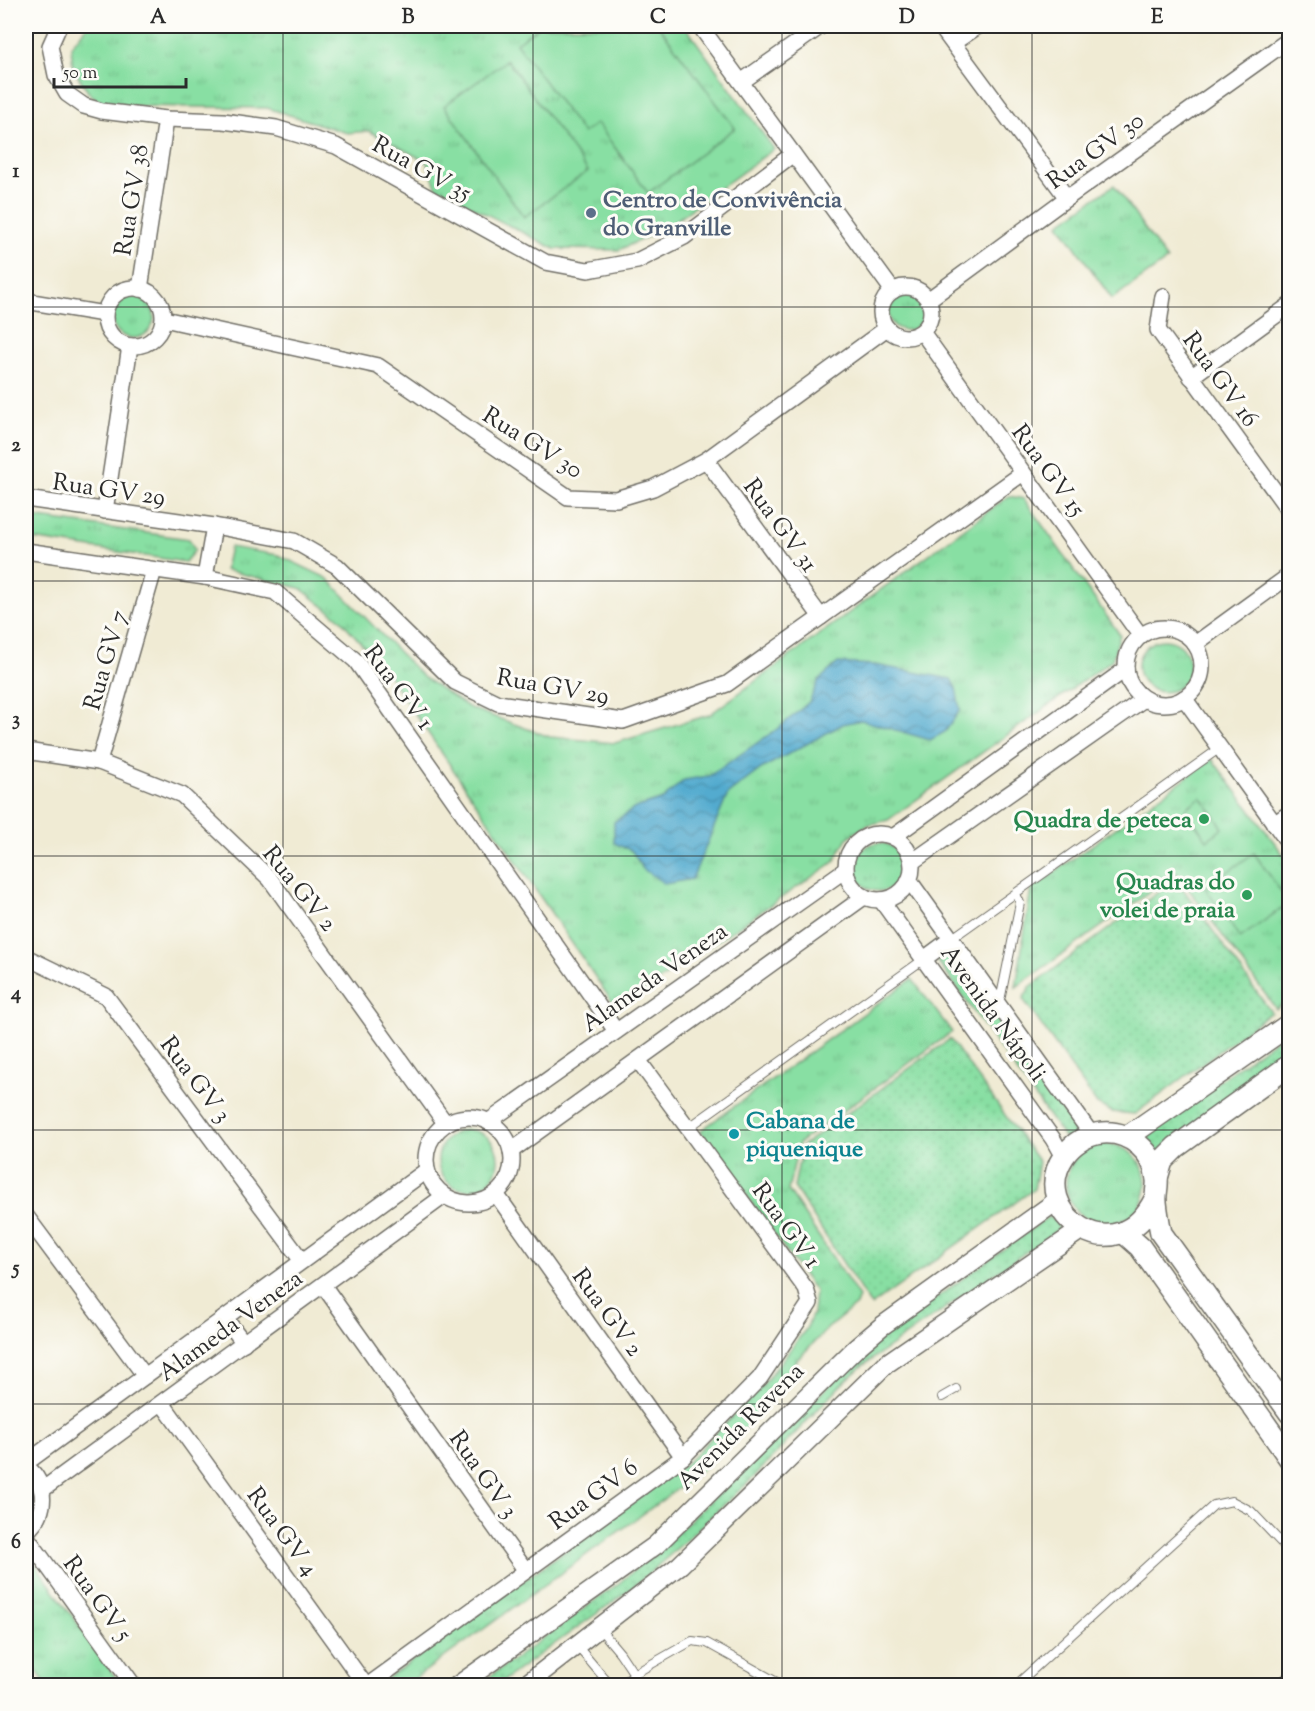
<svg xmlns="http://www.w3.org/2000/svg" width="1315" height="1711" viewBox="0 0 1315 1711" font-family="'Sorts Mill Goudy',serif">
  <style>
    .grass { fill: url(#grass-dots); stroke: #5a8567; stroke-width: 1.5 }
    .park { fill: url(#park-tufts); stroke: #5a8567; stroke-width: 1.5 }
    .pitch { fill: #88dfa3; stroke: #5a8567; stroke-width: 1.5 }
    .water { fill: url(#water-waves); stroke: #3e6b7d; stroke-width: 1.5 }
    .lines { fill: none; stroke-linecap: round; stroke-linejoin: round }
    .service-casing { stroke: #706e66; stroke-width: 10 }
    .minor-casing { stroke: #706e66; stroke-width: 18 }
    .tertiary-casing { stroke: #706e66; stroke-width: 21 }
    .secondary-casing { stroke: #706e66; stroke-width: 24 }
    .service { stroke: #fff; stroke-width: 8 }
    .minor { stroke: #fff; stroke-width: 15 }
    .tertiary { stroke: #fff; stroke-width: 18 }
    .secondary { stroke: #fff; stroke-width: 21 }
    .grid { fill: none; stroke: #2b2b2b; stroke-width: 1.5; stroke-opacity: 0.55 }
    .service-dot { fill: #5c6f8a; stroke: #fdfcf7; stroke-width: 2 }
    .leisure-dot { fill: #2e9e5b; stroke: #fdfcf7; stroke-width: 2 }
    .culture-dot { fill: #0f9aa8; stroke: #fdfcf7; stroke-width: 2 }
    .labels { text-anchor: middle; stroke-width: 6; stroke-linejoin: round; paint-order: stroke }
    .street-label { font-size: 24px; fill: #2b2b2b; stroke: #fdfcf7 }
    .service-label { font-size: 24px; font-weight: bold; fill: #4e5e75; stroke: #fdfcf7; text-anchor: start }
    .leisure-label { font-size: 24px; font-weight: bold; fill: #27864d; stroke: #fdfcf7; text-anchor: end }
    .culture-label { font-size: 24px; font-weight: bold; fill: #0d838f; stroke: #fdfcf7; text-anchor: start }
    .neatline { fill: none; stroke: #2b2b2b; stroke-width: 2 }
    .grid-label { font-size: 20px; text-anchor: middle; font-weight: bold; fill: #2b2b2b }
  </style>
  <defs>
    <pattern id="grass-dots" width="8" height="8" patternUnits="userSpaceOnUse" patternTransform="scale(1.5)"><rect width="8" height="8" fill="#88dfa3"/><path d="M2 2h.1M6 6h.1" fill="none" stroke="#76c08c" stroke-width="1.8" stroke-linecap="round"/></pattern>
    <pattern id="park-tufts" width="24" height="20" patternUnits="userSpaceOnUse" patternTransform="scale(1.5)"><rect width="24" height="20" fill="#88dfa3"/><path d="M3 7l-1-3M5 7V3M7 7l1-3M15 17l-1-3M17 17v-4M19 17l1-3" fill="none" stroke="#76c08c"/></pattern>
    <pattern id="water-waves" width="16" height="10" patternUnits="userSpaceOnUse" patternTransform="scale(1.5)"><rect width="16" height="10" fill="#52abcf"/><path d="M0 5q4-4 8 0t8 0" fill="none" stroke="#448ba8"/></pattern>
  </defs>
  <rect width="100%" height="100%" fill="#fdfcf7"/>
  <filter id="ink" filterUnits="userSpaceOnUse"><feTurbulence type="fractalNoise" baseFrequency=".0167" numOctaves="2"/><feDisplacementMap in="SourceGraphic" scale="12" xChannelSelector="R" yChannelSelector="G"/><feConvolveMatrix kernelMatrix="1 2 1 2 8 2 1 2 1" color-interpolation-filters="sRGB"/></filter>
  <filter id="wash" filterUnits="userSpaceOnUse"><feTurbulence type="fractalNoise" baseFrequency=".008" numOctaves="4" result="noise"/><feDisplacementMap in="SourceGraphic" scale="24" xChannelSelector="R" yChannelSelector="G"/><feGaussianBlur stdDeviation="1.35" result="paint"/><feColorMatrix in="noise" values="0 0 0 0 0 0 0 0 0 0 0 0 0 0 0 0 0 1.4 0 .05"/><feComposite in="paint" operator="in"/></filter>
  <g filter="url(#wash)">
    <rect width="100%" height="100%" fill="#f0ebd4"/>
    <g class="grass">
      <polygon points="1176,879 1271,1012 1135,1114 1112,1112 1097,1104 1023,999 1030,987"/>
      <polygon points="944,952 949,953 1075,1128 1075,1133 1068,1138 1064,1137 938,962 938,957"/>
      <polygon points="1289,1030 1289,1058 1158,1158 1140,1138"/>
      <polygon points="950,1039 1039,1162 1034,1189 871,1306 794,1187 802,1146"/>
      <polygon points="1048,1217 1056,1220 1059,1229 861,1367 839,1387 754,1477 670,1555 627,1592 497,1685 477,1686 619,1583 663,1546 871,1345"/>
    </g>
    <g class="park">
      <polygon points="87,26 685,26 774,149 664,229 619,250 555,249 437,189 427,162 369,131 347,133 267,108 134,106 104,105 88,92 73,68 71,46"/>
      <polygon points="1114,185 1167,260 1112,299 1059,224"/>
      <circle cx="906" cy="312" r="18"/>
      <circle cx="133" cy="317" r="21"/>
      <polygon points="1009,496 1024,499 1120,635 1112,660 888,820 867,825 847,838 834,862 617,1009 385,670 340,619 300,588 225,570 230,547 278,555 327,578 423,677 470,708 550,737 615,743 709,715"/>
      <polygon points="26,516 189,539 195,550 185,562 26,538"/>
      <circle cx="1164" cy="666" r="26"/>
      <polygon points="1212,759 1289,862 1289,999 1276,1009 1177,873 1016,987 1031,889"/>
      <circle cx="879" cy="867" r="24"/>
      <polygon points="912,979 952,1032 799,1143 788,1190 859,1297 856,1305 828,1328 796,1361 767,1403 731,1445 690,1480 406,1685 377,1686 688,1462 765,1382 806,1329 813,1313 815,1291 700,1131"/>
      <circle cx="468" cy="1160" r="30"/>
      <circle cx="1106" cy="1184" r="40"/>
      <polygon points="26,1551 121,1685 47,1685 26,1657"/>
    </g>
    <g class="pitch">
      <polygon points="540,26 659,26 735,128 648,193 597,123 583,133 516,43"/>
      <polygon points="507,60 588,171 524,217 444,106"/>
      <polygon points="1201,797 1223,828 1207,840 1185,809"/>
      <polygon points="1254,853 1289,903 1240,938 1205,888"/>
    </g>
    <polygon class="water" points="838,663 875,665 951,679 956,688 960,710 945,732 930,740 861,720 843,724 761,769 728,794 692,879 665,884 643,869 632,851 614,843 614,822 635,808 663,799 684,780 709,776 780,727 809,702 819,680"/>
  </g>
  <g filter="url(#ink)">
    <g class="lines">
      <defs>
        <g id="service">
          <polyline points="951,939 1220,748"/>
          <polyline points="996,1002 1001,996 1020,903 1016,894"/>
          <polyline points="688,1128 924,959"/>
          <polyline points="942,1397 956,1389"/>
          <polyline points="599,1628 620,1653 634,1674"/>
          <polyline points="577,1646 611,1686"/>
          <polyline points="619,1686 634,1674 692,1641 707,1643 784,1686"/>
          <polyline points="1015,1686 1214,1505 1232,1501 1251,1511 1290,1552"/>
          <polyline points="1278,1686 1290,1674"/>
        </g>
        <g id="minor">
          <polyline points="59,26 50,46 56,75 67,94 84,106 102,111 166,119 223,121 276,128 336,146 545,262 588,270 637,261 684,237 793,154"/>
          <polyline points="700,26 893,291"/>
          <polyline points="940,26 1067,198"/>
          <polyline points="953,43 978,26"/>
          <polyline points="741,82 821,26"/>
          <circle cx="906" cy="312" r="25"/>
          <circle cx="134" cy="317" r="29"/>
          <polyline points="140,289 166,119"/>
          <polyline points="1163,296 1158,330 1290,512"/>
          <polyline points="928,300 1067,198 1290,39"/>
          <polyline points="26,301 104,314"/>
          <polyline points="164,319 378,366 568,497 616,499 653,488 706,460 887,328"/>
          <polyline points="922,332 1140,635"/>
          <polyline points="1191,377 1290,305"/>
          <polyline points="706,460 821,617"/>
          <polyline points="26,499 214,526 294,541 337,566 455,682 498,703 623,721 727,684 1023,473"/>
          <polyline points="105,511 130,346"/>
          <polyline points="26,551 205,577 275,592 356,661 616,1031"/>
          <polyline points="205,577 214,526"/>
          <circle cx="1164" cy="666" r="38"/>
          <polyline points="1195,644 1290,575"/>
          <polyline points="1184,698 1290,845"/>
          <polyline points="26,751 99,762 182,795 270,879 446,1124"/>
          <polyline points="99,762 154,570"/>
          <polyline points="1274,824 1290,813"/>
          <circle cx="879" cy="867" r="33"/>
          <polyline points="893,837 1126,669"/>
          <polyline points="912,862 1144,699"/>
          <polyline points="909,880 1092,1135"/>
          <polyline points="881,900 1053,1139 1063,1157"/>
          <polyline points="26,957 106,996 302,1261"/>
          <polyline points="924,959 951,939"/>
          <circle cx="469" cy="1160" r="43"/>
          <polyline points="488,1122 845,870"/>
          <polyline points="511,1151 864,897"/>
          <polyline points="496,1194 683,1457"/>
          <polyline points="26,1216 145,1376"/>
          <polyline points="323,1285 526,1571"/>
          <polyline points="225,1318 244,1343"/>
          <polyline points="162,1403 366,1686"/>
          <polyline points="26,1463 427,1170"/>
          <path d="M26,1466C48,1484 48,1513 26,1532"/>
          <polyline points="42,1490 444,1196"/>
          <polyline points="26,1536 134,1686"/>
          <polyline points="367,1686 683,1457 760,1378 810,1303 806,1289 638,1060"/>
        </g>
        <g id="tertiary">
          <polyline points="457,1686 656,1545 856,1348 882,1326 1058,1200"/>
          <polyline points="524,1686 680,1565 886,1364 1082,1229"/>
        </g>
        <g id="secondary">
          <polyline points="1127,1137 1290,1024"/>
          <polyline points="1157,1178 1162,1161 1176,1147 1290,1065"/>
          <path d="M1155,1199C1117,1277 1026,1213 1064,1156C1073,1143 1088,1134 1103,1133C1130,1131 1154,1152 1157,1179C1158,1187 1155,1194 1156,1202C1157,1212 1159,1223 1161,1233L1290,1413"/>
          <polyline points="1123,1232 1140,1247 1290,1459"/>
        </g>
      </defs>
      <use href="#service" class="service-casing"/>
      <use href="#minor" class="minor-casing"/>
      <use href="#tertiary" class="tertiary-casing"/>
      <use href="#secondary" class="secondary-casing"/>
      <use href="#service" class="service"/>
      <use href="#minor" class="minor"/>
      <use href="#tertiary" class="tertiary"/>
      <use href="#secondary" class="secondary"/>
    </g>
  </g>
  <path class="grid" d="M283,26V1686M533,26V1686M782,26V1686M1032,26V1686M26,307H1290M26,581H1290M26,856H1290M26,1130H1290M26,1404H1290"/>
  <circle class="service-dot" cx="591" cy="213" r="6"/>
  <g class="leisure-dot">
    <circle cx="1204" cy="819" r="6"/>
    <circle cx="1247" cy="895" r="6"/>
  </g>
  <circle class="culture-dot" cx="734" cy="1134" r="6"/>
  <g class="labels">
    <g class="street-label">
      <text transform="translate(1095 150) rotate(-36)" y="8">Rua GV 30</text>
      <text transform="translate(422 168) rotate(29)" y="8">Rua GV 35</text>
      <text transform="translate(131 200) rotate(-81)" y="8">Rua GV 38</text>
      <text transform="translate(1221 379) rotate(54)" y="8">Rua GV 16</text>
      <text transform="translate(533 442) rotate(32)" y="8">Rua GV 30</text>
      <text transform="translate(1049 470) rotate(54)" y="8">Rua GV 15</text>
      <text transform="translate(109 489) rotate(8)" y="8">Rua GV 29</text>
      <text transform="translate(781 525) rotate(54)" y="8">Rua GV 31</text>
      <text transform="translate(105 660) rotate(-74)" y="8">Rua GV 7</text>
      <text transform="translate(553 686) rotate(10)" y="8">Rua GV 29</text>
      <text transform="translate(399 687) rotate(53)" y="8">Rua GV 1</text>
      <text transform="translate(300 888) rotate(51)" y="8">Rua GV 2</text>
      <text transform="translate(654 977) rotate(-35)" y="8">Alameda Veneza</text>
      <text transform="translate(994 1013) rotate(54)" y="8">Avenida Nápoli</text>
      <text transform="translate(196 1079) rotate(53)" y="8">Rua GV 3</text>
      <text transform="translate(787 1225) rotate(54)" y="8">Rua GV 1</text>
      <text transform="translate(608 1312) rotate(54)" y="8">Rua GV 2</text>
      <text transform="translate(230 1325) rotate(-36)" y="8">Alameda Veneza</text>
      <text transform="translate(740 1426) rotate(-45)" y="8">Avenida Ravena</text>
      <text transform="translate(484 1474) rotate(55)" y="8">Rua GV 3</text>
      <text transform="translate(593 1494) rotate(-36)" y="8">Rua GV 6</text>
      <text transform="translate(283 1531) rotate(54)" y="8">Rua GV 4</text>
      <text transform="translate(98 1598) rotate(54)" y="8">Rua GV 5</text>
    </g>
    <g class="service-label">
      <text x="603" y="207">Centro de Convivência<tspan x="603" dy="28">do Granville</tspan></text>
    </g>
    <g class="leisure-label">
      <text x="1192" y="827">Quadra de peteca</text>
      <text x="1235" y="889">Quadras do<tspan x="1235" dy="28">volei de praia</tspan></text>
    </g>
    <g class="culture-label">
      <text x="746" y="1128">Cabana de<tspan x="746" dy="28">piquenique</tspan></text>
    </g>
  </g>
  <rect width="1315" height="1711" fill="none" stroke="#fdfcf7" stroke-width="66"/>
  <path d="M54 78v9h132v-9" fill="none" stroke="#2b2b2b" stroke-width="3"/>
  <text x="63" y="78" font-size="18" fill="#2b2b2b" stroke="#fdfcf7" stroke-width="4.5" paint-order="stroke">50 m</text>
  <rect x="33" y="33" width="1249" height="1645" class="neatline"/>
  <g class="grid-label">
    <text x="158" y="23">A</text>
    <text x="408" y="23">B</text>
    <text x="658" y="23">C</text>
    <text x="907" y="23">D</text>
    <text x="1157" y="23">E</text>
    <text x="16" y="177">1</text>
    <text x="16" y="451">2</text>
    <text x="16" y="725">3</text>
    <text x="16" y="999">4</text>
    <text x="16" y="1274">5</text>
    <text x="16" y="1548">6</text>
  </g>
</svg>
